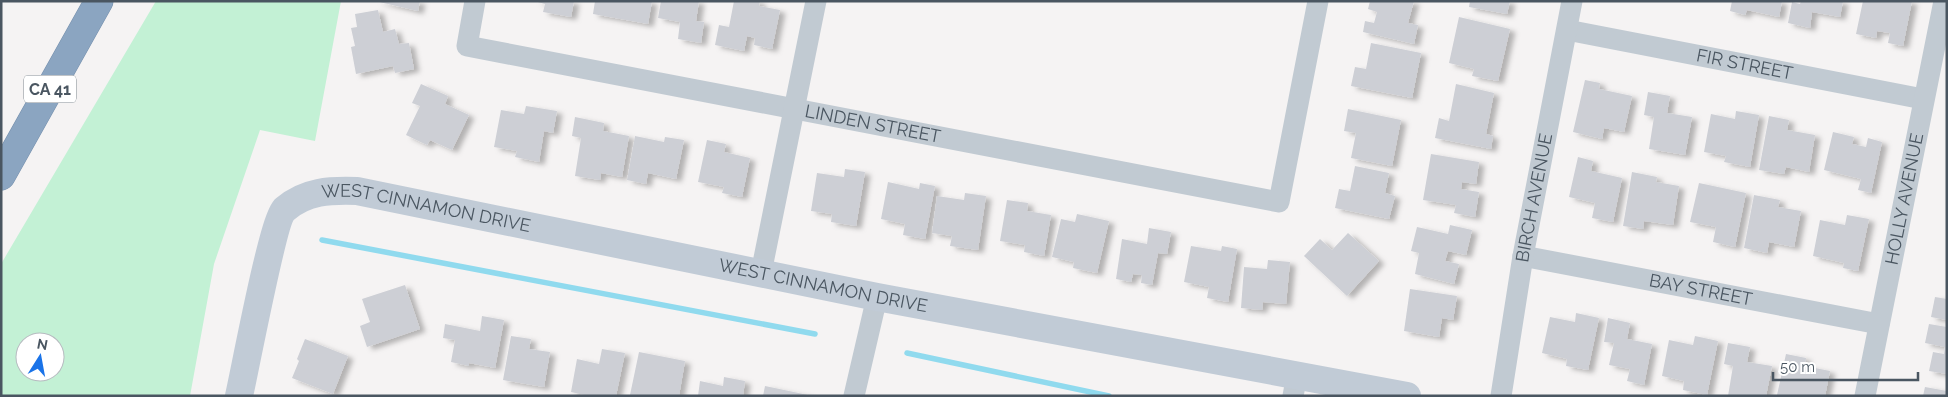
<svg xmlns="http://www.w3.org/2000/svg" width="1948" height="397" viewBox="0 0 1948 397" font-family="Raleway,sans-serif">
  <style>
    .green { fill: #c3f1d5; fill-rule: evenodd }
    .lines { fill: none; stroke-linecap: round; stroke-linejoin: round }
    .stream { stroke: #90daee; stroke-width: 5.5 }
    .building { fill: #cdcfd5; filter: url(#shadow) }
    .highway-casing { stroke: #7690ad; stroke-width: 29 }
    .street { stroke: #c1cad2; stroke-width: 21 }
    .secondary { stroke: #c1cbd6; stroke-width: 28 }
    .highway { stroke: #8ba5c1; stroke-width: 28 }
    .labels { text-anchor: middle; stroke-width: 4; stroke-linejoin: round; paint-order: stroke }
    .shield { fill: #fff; stroke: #808990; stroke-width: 1 }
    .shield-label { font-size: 16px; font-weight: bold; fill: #4a5661 }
    .street-label { font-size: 18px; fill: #4a5661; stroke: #fff }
  </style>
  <defs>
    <filter id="shadow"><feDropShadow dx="5.5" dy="3" stdDeviation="2.5" flood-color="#0004"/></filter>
  </defs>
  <rect width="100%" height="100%" fill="#f5f3f3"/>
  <path class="green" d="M156,1H341L315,141L260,130L214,264L190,396H1V264ZM25,342H55V372H25Z"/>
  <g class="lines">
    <g class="stream">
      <polyline points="322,240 815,334"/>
      <polyline points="907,353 1109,396"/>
    </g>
  </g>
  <g class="building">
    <polygon points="375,1 420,1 418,11"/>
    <polygon points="534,1 574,1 571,17 543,12 545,4"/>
    <polygon points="595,1 652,1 648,24 593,14"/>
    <polygon points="661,1 699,1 696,21 704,22 701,43 678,39 680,22 658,18"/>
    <polygon points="734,1 760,1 759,6 780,10 772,49 754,45 755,38 747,36 744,51 715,45 719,25 729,27"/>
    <polygon points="1370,1 1414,1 1408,23 1418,25 1414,44 1363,32 1365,21 1374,23 1377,12 1368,9"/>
    <polygon points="1470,1 1510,1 1507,14 1469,7"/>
    <polygon points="1732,1 1782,1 1779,17 1747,10 1745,15 1730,11"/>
    <polygon points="1801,1 1843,1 1840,17 1812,12 1810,28 1788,23 1792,2 1800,4"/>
    <polygon points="1863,1 1912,1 1903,46 1888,43 1890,33 1877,31 1876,38 1856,34"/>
    <polygon points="378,10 383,32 395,29 399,44 409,43 414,69 395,73 393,66 356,74 351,47 355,46 351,28 357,27 355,14"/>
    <polygon points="1459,17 1510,29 1498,81 1472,76 1474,69 1449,63"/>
    <polygon points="1371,43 1421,53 1412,98 1351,86 1355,67 1366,69"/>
    <polygon points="1585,80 1600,83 1599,89 1632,96 1624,132 1604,128 1602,139 1573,132"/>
    <polygon points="421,84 448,96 445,104 469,115 452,150 430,140 427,145 406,135 420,106 412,103"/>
    <polygon points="1456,84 1494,93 1486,134 1493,136 1491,149 1435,138 1439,118 1449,121"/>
    <polygon points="1648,92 1670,96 1667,113 1692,117 1685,155 1649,149 1654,117 1644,115"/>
    <polygon points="526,106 557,111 553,133 544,131 539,162 515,157 517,151 494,147 501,110 524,114"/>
    <polygon points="1348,109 1401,120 1392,166 1351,158 1356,133 1344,131"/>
    <polygon points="1736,111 1759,115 1750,167 1724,162 1726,156 1704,152 1711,114 1735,119"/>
    <polygon points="1769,116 1789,120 1787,130 1815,135 1809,172 1786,167 1784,174 1759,170"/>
    <polygon points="575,117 604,123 603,131 629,136 622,177 601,173 600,180 575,176 581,138 572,136"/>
    <polygon points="1833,132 1854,137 1852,144 1866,147 1868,138 1882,142 1871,193 1858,190 1861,179 1824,170"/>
    <polygon points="635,136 664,142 665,137 684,140 676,179 648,173 646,184 627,180"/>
    <polygon points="707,140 726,144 724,152 750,158 742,197 722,193 724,187 698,182"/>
    <polygon points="1431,154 1479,162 1476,184 1462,182 1461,189 1479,192 1475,217 1454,213 1456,205 1423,200"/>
    <polygon points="1578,157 1593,161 1591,171 1622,178 1613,222 1592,218 1595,203 1569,197"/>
    <polygon points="1355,166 1389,173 1385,193 1395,196 1389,219 1335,208 1339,189 1350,191"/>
    <polygon points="845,169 865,172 856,226 831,222 832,214 811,211 817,173 844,177"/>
    <polygon points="1632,172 1657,177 1656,182 1679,186 1673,225 1644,221 1643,229 1623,226"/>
    <polygon points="888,182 919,189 920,183 935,186 925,239 903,235 905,224 881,219"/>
    <polygon points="1699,183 1746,193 1735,247 1713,242 1716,227 1690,222"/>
    <polygon points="965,193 986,196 978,250 950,246 952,236 932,233 937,196 964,200"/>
    <polygon points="1754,195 1780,200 1778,207 1801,211 1794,247 1769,242 1767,253 1744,248"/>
    <polygon points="1007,200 1028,203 1027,211 1051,215 1044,256 1024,252 1025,245 1000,241"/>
    <polygon points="1077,214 1109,221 1097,273 1073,268 1074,262 1052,257 1061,219 1075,222"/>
    <polygon points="1847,215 1869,219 1858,271 1843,268 1844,263 1813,256 1820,220 1845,225"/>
    <polygon points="1450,225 1472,230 1466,255 1448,251 1445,261 1459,264 1454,284 1415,274 1419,253 1411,251 1417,227 1448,234"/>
    <polygon points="1149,228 1171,232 1167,254 1158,253 1152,285 1141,283 1142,275 1133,274 1131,282 1116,279 1122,239 1147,244"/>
    <polygon points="1348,233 1379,261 1347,296 1304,256 1320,239 1332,250"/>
    <polygon points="1191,246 1221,251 1222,246 1237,249 1228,302 1207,298 1209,287 1184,282"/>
    <polygon points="1268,260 1290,262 1286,304 1263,302 1262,310 1241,308 1244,267 1267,269"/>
    <polygon points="405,285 420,329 367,347 360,326 370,322 362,299"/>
    <polygon points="1410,289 1457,296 1453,320 1442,318 1439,337 1404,331"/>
    <polygon points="1935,297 1947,299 1947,320 1931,317"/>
    <polygon points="1576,313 1599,318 1588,370 1566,366 1567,359 1542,353 1550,317 1575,322"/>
    <polygon points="482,316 504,320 495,368 469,363 469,366 451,362 455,340 443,338 445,324 480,331"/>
    <polygon points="1608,318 1630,323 1627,339 1652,344 1644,385 1627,381 1630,369 1609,365 1614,343 1604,342"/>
    <polygon points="1929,324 1947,327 1947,374 1929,371 1933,352 1944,354 1945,347 1925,343"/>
    <polygon points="511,336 531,339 529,349 550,352 544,387 503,380"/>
    <polygon points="1695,336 1718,341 1707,395 1683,390 1684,381 1662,376 1669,340 1693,345"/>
    <polygon points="305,339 348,356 333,394 292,378 299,361 297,359"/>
    <polygon points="1728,343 1750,347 1747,362 1772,366 1766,396 1728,396 1733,366 1724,364"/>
    <polygon points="602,349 625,353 616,396 590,396 571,392 577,359 599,364"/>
    <polygon points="639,352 685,361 679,396 630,395"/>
    <polygon points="1786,354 1806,358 1805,366 1830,371 1825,396 1777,395"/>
    <polygon points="724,377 745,381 743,396 698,396 700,381 723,386"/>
    <polygon points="765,386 808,395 808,396 763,396"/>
    <polygon points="1925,387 1947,391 1947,396 1923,396"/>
  </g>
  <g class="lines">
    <defs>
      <polyline id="highway" points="1,176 99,1"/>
    </defs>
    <use href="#highway" class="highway-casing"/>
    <g class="street">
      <path id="s1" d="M475,1L467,46L1279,202L1318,1"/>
      <path id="s2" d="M1567,30L1923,99"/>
      <path id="s3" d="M1523,256L1879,324"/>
      <polyline points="761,273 816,1"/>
      <polyline points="854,396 877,297"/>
      <polyline points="1293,396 1297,375"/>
      <path id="s4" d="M1501,396L1523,256L1572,1"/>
      <path id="s5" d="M1865,396L1944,1"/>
    </g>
    <path class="secondary" id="s6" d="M239,396C245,370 273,219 285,209C306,191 330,190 357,191L877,297L1407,396"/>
    <use href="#highway" class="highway"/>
  </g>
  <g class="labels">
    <rect class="shield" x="24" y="75.5" width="52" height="27" rx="4"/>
    <g class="shield-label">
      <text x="50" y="95">CA 41</text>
    </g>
    <g class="street-label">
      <text dy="6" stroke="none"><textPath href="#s2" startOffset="181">FIR STREET</textPath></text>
      <text dy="6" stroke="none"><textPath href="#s1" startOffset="459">LINDEN STREET</textPath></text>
      <text dy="6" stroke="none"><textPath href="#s4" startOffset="201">BIRCH AVENUE</textPath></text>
      <text dy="6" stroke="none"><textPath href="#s5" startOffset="201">HOLLY AVENUE</textPath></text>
      <text dy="6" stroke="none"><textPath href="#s6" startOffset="340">WEST CINNAMON DRIVE</textPath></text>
      <text dy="6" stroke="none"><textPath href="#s6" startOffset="745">WEST CINNAMON DRIVE</textPath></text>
      <text dy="6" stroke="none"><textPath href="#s3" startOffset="181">BAY STREET</textPath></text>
    </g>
  </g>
  <rect width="1948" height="397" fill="none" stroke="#4a5661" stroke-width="5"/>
  <g transform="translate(40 357) rotate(11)"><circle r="24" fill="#ffffff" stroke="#b7bbc0"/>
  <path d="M0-4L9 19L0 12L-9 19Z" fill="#1a73e8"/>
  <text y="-8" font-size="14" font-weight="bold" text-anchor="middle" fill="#4a5661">N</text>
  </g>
  <path d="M1773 372v8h145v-8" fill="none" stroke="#4a5661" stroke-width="2.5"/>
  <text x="1780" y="372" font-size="15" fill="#4a5661" stroke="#ffffff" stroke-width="4" paint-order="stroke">50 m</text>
</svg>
